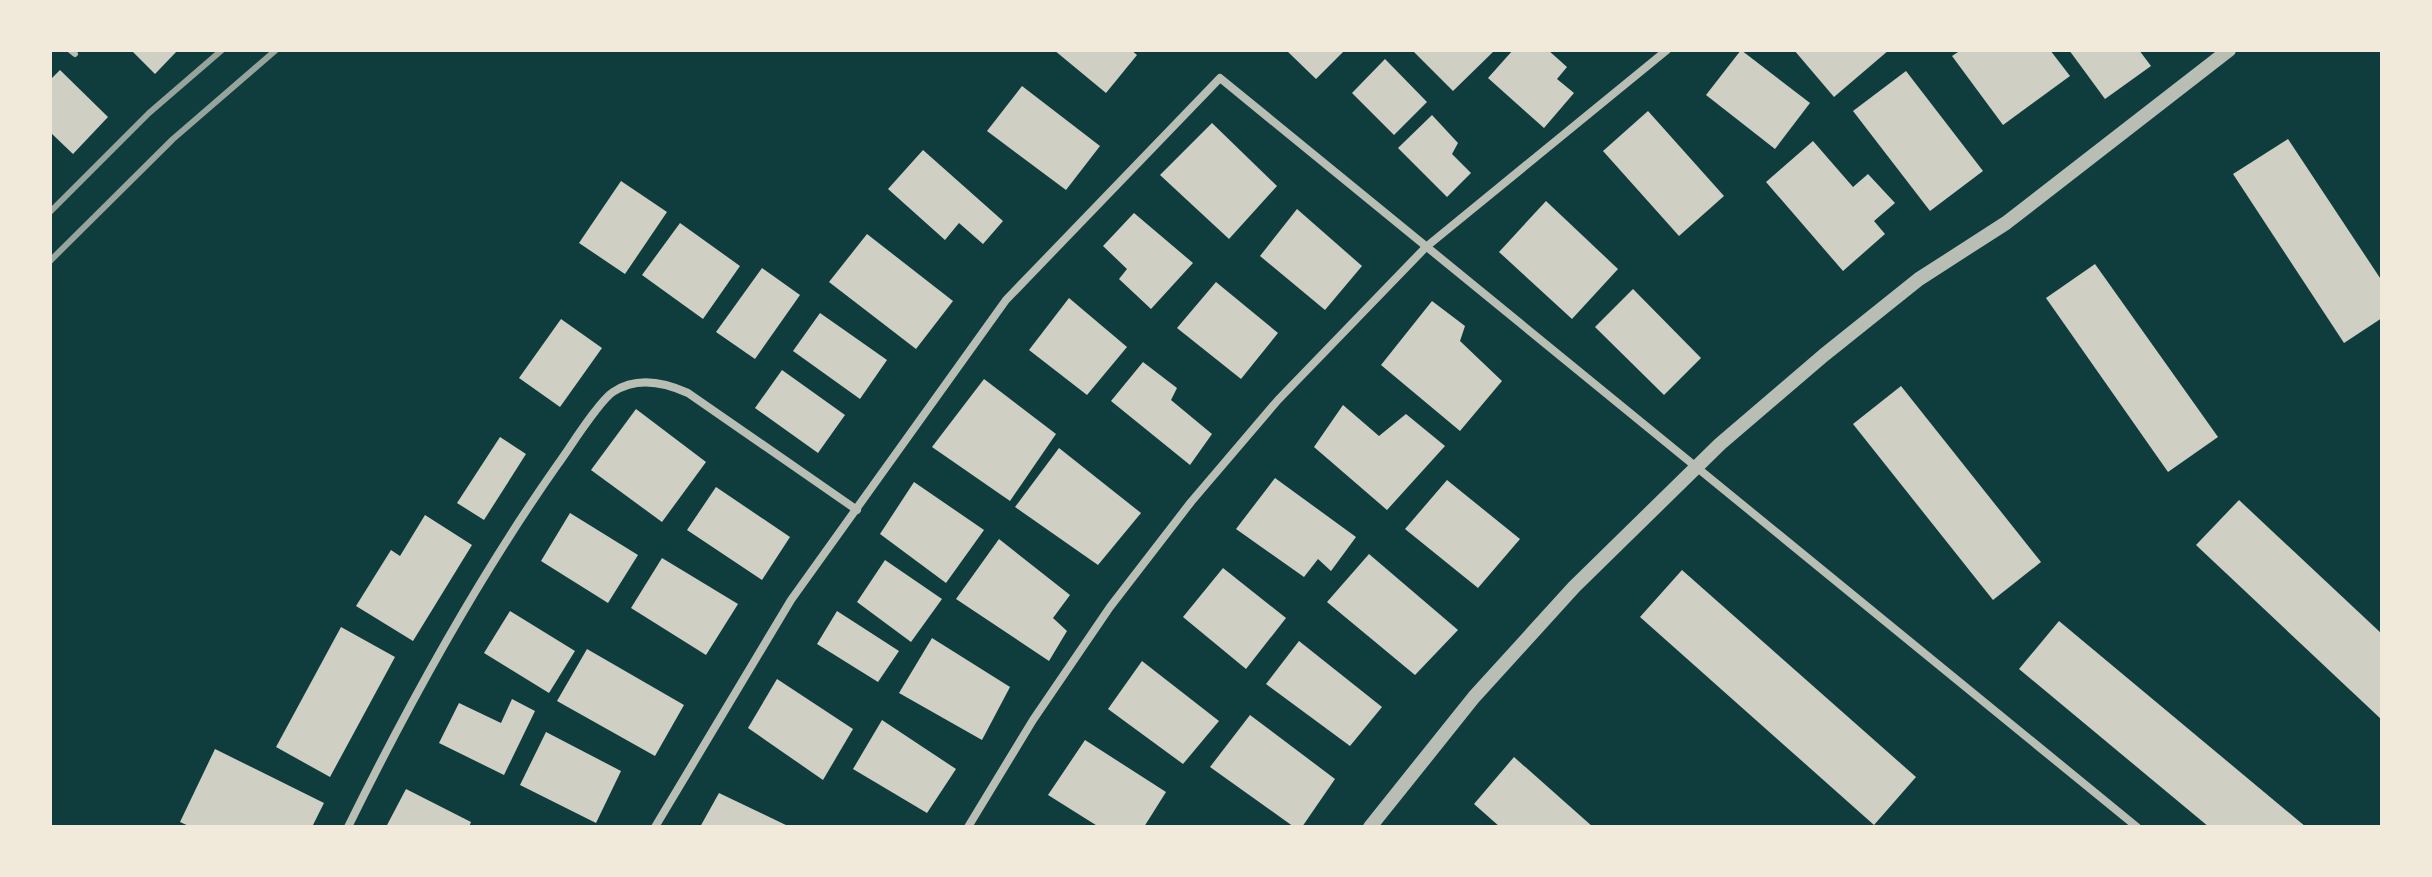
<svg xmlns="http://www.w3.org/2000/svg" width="2432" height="877" viewBox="0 0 2432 877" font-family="Poppins,sans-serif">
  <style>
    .building { fill: #cfcfc3 }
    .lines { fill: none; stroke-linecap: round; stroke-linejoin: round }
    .service { stroke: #b8beb3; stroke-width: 6 }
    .minor { stroke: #b8beb3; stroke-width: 8 }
    .tertiary { stroke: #b8beb3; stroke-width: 14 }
    .rail { stroke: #97a49c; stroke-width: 6 }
  </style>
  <rect width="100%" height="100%" fill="#0f3d3e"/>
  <g class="building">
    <polygon points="131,50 178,50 155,74"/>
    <polygon points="1054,50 1131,50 1137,55 1106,93"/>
    <polygon points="1286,50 1345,50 1316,79"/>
    <polygon points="1412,50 1495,50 1453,91"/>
    <polygon points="1513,50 1548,50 1567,67 1557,79 1574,93 1544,128 1488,78"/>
    <polygon points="1741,50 1810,103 1775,149 1706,95"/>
    <polygon points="1794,50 1889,50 1834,97"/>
    <polygon points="1961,50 2050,50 2070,76 2003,125 1952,56"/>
    <polygon points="2069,50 2139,50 2151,66 2105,99"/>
    <polygon points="1385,59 1427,102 1394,135 1352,93"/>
    <polygon points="60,70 108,117 73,154 50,132 50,80"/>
    <polygon points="1906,71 1983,171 1930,211 1853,111"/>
    <polygon points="1022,86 1100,146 1066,190 987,131"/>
    <polygon points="1648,111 1724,196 1679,236 1603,151"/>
    <polygon points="1432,115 1458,143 1452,154 1471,173 1447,197 1398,148"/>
    <polygon points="1212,123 1277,186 1229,239 1160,175"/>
    <polygon points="2288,139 2382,281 2382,318 2344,343 2233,174"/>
    <polygon points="1813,141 1853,187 1868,174 1895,203 1874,221 1885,234 1843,271 1766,182"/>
    <polygon points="923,150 1003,221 983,244 959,223 945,240 888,189"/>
    <polygon points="621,181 667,212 625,274 579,243"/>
    <polygon points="1546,201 1618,269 1572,319 1499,252"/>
    <polygon points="1297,209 1362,266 1325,310 1260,256"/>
    <polygon points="1134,213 1193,263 1151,309 1119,279 1127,269 1103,246"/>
    <polygon points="680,223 740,266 703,319 642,275"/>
    <polygon points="867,234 953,301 916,349 829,282"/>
    <polygon points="2095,264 2218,437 2168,472 2046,298"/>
    <polygon points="762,268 800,295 755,359 716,332"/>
    <polygon points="1216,282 1278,333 1241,379 1177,328"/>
    <polygon points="1633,289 1701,358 1664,395 1595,327"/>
    <polygon points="1069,298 1127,347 1087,395 1029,350"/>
    <polygon points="1432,301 1465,326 1460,341 1502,381 1460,431 1381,365"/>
    <polygon points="820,313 887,360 860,399 793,351"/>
    <polygon points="561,319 602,348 560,407 519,378"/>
    <polygon points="1143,362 1177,388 1171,400 1212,434 1190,465 1111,401"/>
    <polygon points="782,370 845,415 818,453 755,408"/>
    <polygon points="984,379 1056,434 1010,501 932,447"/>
    <polygon points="1901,386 2041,562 1993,600 1853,424"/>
    <polygon points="1343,405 1379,436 1406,414 1445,446 1387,510 1314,447"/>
    <polygon points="636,409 706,462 662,522 591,470"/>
    <polygon points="500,437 526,454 484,520 457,503"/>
    <polygon points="1059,448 1141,513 1098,565 1015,507"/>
    <polygon points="1275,478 1356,537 1331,571 1318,559 1304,577 1236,529"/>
    <polygon points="1447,480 1520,539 1478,588 1405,529"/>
    <polygon points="914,482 984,530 946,583 880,534"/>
    <polygon points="716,487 790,537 762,580 687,530"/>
    <polygon points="2239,500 2382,634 2382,720 2196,545"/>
    <polygon points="570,513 638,555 608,603 541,561"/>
    <polygon points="425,515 472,545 413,641 356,606 391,550 400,556"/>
    <polygon points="999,539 1070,595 1053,618 1067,631 1049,661 956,599"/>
    <polygon points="1369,554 1458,630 1415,675 1327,602"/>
    <polygon points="662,558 738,604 706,655 631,608"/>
    <polygon points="885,560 942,599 911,642 857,602"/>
    <polygon points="1223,568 1286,618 1246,669 1183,617"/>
    <polygon points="1682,570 1916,777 1874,825 1640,617"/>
    <polygon points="510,611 575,651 549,693 484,653"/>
    <polygon points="837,611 899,651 878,682 817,644"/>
    <polygon points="2059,621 2306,827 2209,827 2019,669"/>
    <polygon points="341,627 395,657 330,777 276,747"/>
    <polygon points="932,638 1010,687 982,740 899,693"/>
    <polygon points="1299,641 1382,707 1350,746 1266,684"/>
    <polygon points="587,649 684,705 655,756 557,701"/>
    <polygon points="1142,661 1219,721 1183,764 1108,709"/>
    <polygon points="777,679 853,729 823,780 748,728"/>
    <polygon points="512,699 535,711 504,775 439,743 459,703 501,723"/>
    <polygon points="1250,715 1335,779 1302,827 1294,827 1210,767"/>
    <polygon points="882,720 956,769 927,813 853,769"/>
    <polygon points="546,732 621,771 596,823 520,785"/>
    <polygon points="1085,740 1166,792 1144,827 1099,827 1048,795"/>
    <polygon points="215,749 324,803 312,827 191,827 180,822"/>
    <polygon points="1514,757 1593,827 1500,827 1474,804"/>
    <polygon points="406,789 471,822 469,827 386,827"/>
    <polygon points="719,793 790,827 700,827"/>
  </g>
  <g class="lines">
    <polyline class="service" points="70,50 75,54"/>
    <g class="minor">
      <path d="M348,827C410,701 477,579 558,464C569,449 599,401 613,392C637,376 664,382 688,393L857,510"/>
      <polyline points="655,827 791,600 1006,300 1220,78 2137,827"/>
      <polyline points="968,827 1033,720 1110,607 1191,502 1278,400 1426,247 1667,50"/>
    </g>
    <polyline class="tertiary" points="1370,827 1474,697 1574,587 1720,444 1824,355 1919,279 2006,223 2229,50"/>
    <g class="rail">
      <polyline points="50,212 149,113 222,50"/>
      <polyline points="50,261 173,139 276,50"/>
    </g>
  </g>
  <rect width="2432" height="877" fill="none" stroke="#f1e9da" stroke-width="104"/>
</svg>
